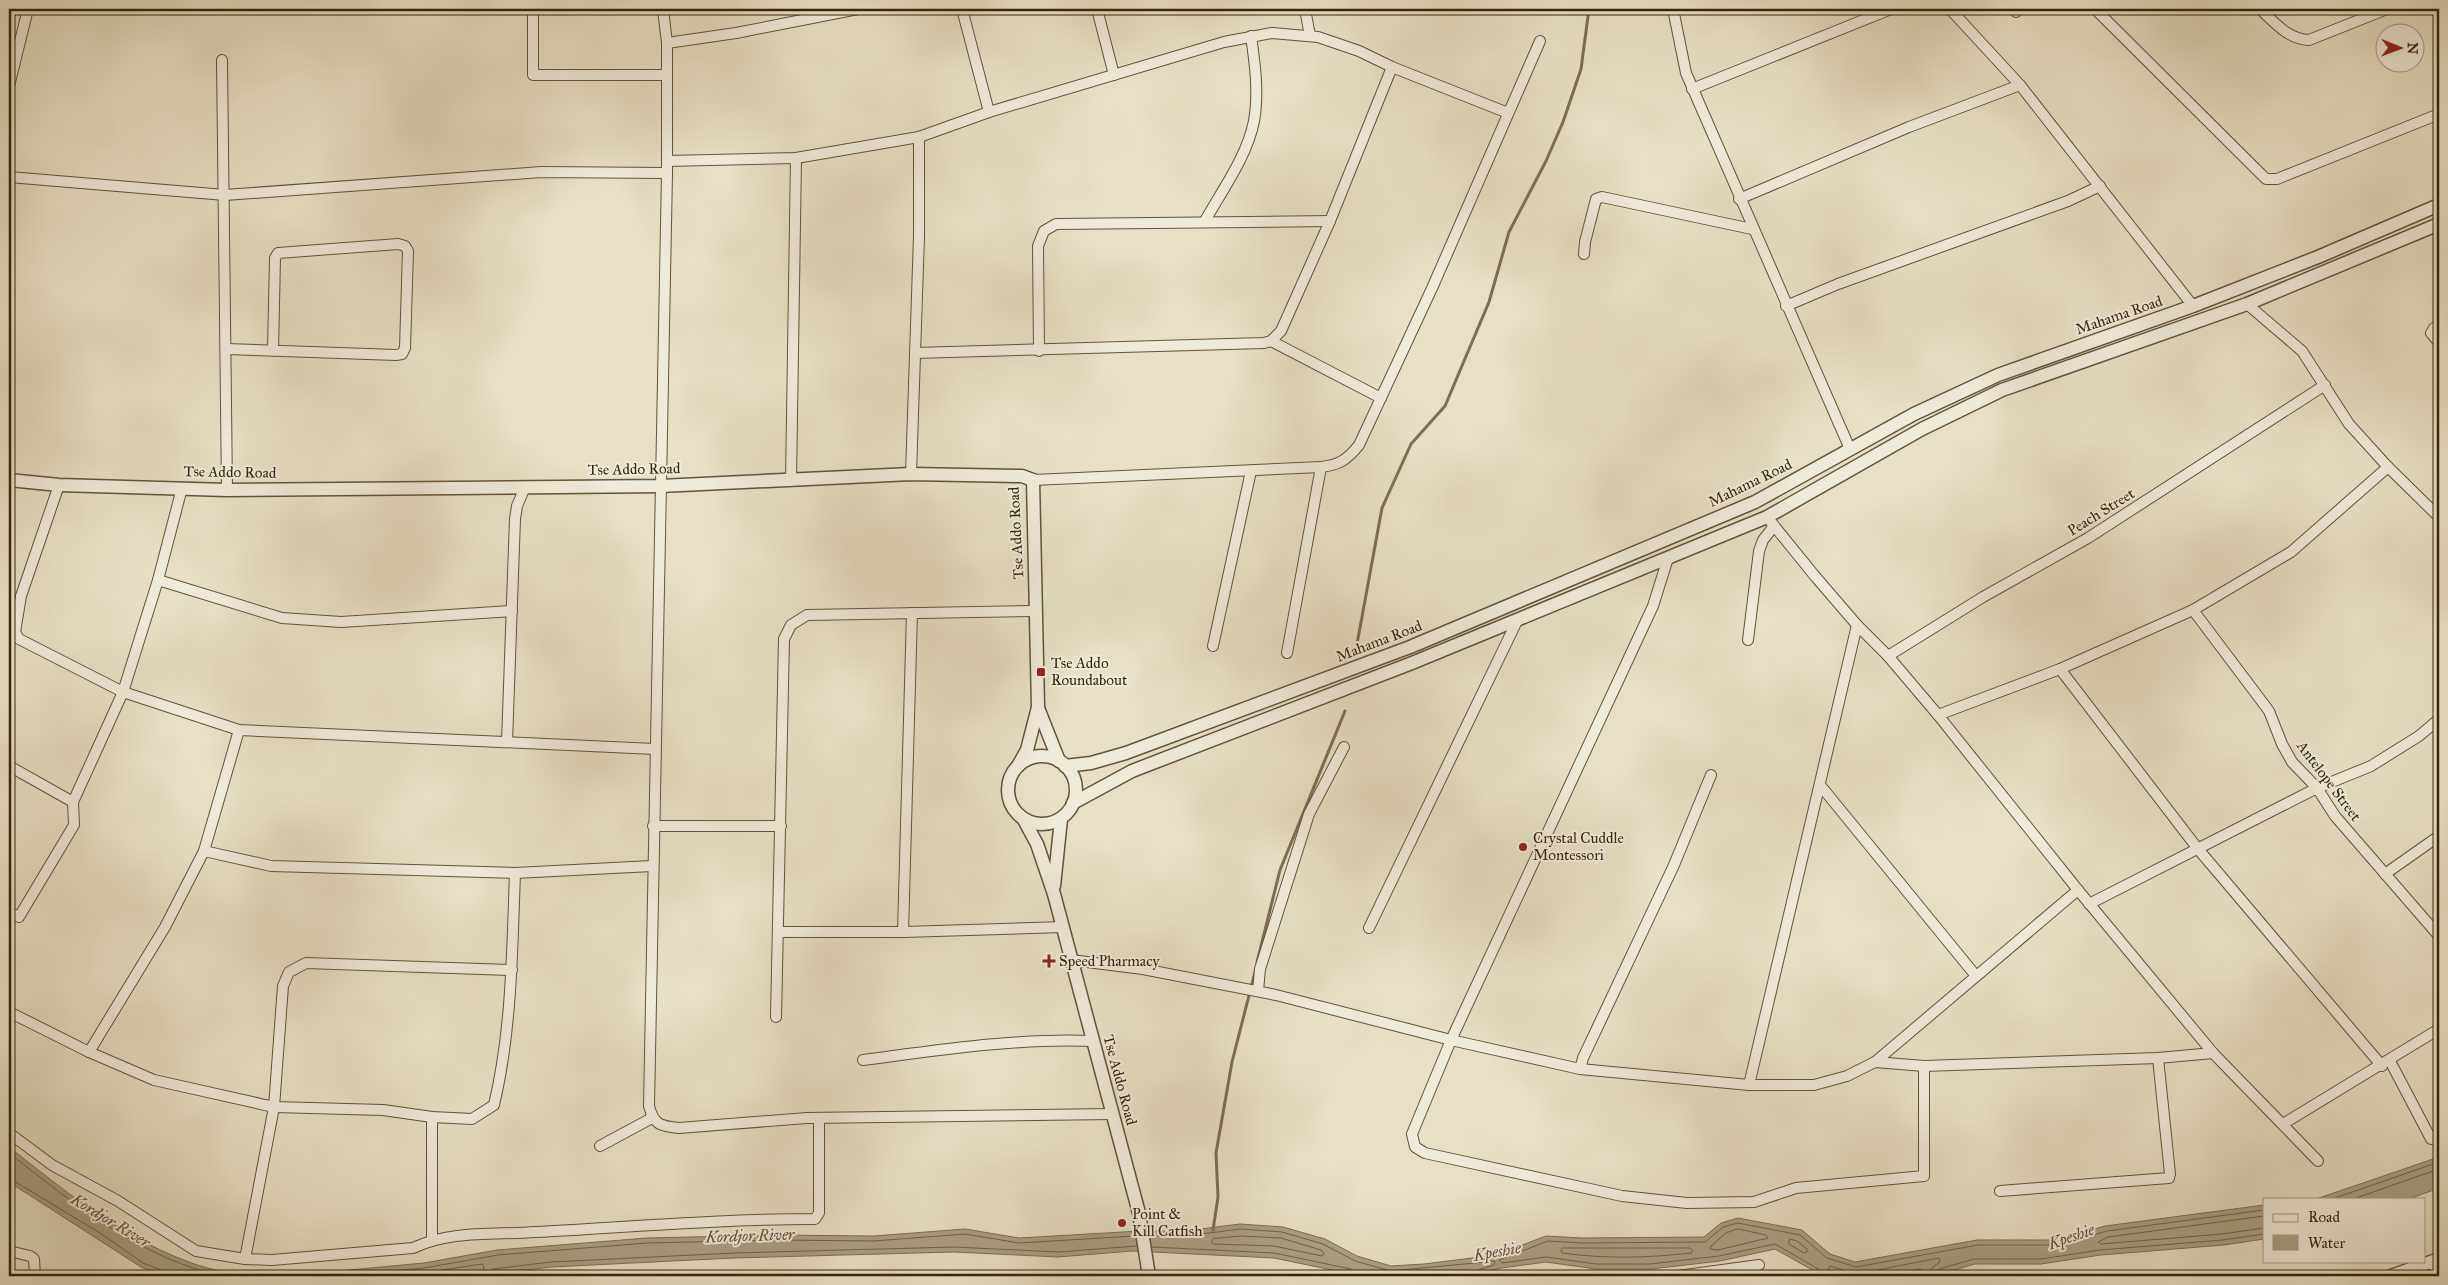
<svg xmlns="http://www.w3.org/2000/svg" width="2448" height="1285" viewBox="0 0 2448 1285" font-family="'IM FELL Great Primer',serif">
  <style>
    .water { fill: #aba085; stroke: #7c6e54 }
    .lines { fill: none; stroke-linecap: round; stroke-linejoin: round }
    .shore { stroke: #706248; stroke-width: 1 }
    .stream { stroke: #7c6e54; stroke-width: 3 }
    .minor-casing { stroke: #625339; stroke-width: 12 }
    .tertiary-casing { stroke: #625339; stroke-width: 15 }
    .minor { stroke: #efebd9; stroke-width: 10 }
    .tertiary { stroke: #efebd9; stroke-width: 12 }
    .poi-dot { fill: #8f2418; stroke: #efebd9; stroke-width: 2 }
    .labels { text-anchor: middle; stroke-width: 4; stroke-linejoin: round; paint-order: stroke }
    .street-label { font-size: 15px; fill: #36240b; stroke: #efebd9 }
    .poi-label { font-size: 15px; fill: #36240b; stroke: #efebd9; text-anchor: start }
    .water-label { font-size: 16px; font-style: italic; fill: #5f4f36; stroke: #efebd9 }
  </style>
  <rect width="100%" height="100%" fill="#e7e0c4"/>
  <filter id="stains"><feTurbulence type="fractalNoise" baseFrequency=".004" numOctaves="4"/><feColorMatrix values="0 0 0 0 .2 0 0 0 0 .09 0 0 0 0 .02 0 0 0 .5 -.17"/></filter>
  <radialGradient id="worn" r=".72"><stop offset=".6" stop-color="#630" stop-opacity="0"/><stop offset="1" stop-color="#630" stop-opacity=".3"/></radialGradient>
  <g class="water">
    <path d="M9,1147C65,1191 121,1237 189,1262C209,1270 231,1273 253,1276H165L141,1267L9,1182Z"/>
    <polygon points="2439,1157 2439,1188 2409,1199 2316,1199"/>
    <polygon points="2264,1205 2264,1239 2224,1245 2101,1255 2041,1264 1975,1264 1933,1276 1823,1276 1775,1249 1720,1261 1651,1269 1596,1269 1546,1262 1501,1268 1472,1276 1361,1276 1274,1258 1132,1251 1058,1257 954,1252 734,1258 551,1267 475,1276 285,1276 424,1263 497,1250 647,1238 776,1235 874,1236 965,1229 1019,1238 1140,1231 1185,1231 1240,1224 1283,1227 1325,1239 1357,1256 1391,1266 1424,1264 1496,1255 1546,1236 1582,1238 1704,1237 1721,1223 1738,1218 1802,1230 1830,1254 1855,1262 1977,1240 2056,1240 2105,1226"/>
  </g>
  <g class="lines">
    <g class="shore">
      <path d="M9,1153C74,1204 140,1258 222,1276"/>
      <polyline points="9,1178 100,1233 143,1263 161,1270 165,1276"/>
      <polyline points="2332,1199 2439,1162"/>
      <polyline points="2353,1199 2439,1169"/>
      <polyline points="2264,1216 2108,1237 2098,1242 2101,1244 2222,1234 2264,1228"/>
      <polygon points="1738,1229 1766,1235 1768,1238 1718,1250 1710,1249 1711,1246 1726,1233"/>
      <polyline points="1150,1236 1185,1236 1241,1229 1282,1232 1323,1244 1355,1261 1391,1271 1495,1261 1494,1265 1478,1270 1475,1276"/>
      <polygon points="1241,1236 1281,1238 1321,1250 1324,1254 1322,1256 1274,1246 1213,1244 1211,1242 1213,1239"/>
      <polygon points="1790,1239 1797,1241 1807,1249 1807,1252 1804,1253 1789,1244"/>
      <polyline points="1152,1247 1274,1253 1351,1269 1356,1276"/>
      <path d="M1563,1248H1690L1693,1251L1691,1253C1647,1258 1606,1259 1562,1253L1561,1250Z"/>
      <polyline points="334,1276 424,1268 498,1255 647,1243 776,1240 874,1241 965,1234 1019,1243 1135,1236"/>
      <polyline points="402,1276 482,1264 484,1266 482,1276"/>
      <polyline points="488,1276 493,1269 551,1262 734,1253 954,1247 1058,1252 1137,1246"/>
      <polyline points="1406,1276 1466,1270 1469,1276"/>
      <polyline points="1823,1276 1820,1270 1775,1244 1719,1256 1650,1264 1596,1264 1546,1257 1502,1263 1499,1260 1548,1241 1582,1243 1705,1242 1723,1227 1738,1223 1800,1235 1827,1258 1856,1267 1978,1245 2057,1245 2107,1231 2264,1210"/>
      <polyline points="1829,1276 1828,1269 1830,1266 1856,1274 1939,1258 1940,1262 1932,1268 1930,1276"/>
      <polyline points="1880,1276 1920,1269 1922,1270 1922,1276"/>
      <polyline points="1936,1276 1939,1269 1974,1259 2041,1259 2100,1250 2223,1240 2264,1234"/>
    </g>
    <g class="stream">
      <polyline points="1357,644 1382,508 1411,444 1445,406 1489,302 1509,232 1546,161 1563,122 1581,69 1589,9"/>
      <polyline points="1257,962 1280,870 1345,711"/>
      <polyline points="1213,1230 1218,1197 1216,1153 1232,1062 1256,968"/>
    </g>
    <defs>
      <g id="minor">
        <polyline points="533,9 533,75 667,75"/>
        <path d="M663,9L667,43V173L649,1106C654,1125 660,1126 679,1128L807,1118L1112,1114"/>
        <polyline points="962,9 989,112"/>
        <polyline points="1097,9 1114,75"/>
        <polyline points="1305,9 1310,36"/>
        <polyline points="1673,9 1686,73 1850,449"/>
        <polyline points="1950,9 2020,85 2193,306"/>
        <polyline points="2095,9 2266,179 2277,179 2439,114"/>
        <path d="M2260,9C2275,23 2288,39 2309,40L2387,9"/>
        <polyline points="2016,12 2019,9"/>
        <polyline points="667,43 736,33 858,9"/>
        <polyline points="222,60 227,490"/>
        <polyline points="9,86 28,9"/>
        <polyline points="1692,89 1891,9"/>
        <polyline points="667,161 796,158 919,137 989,112 1224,42 1272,33 1318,37 1359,51 1392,67 1508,113"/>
        <polyline points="9,177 225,195 541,172 667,173"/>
        <polyline points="1739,199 1909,127 2020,85"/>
        <path d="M1205,221C1222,190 1247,157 1254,121C1259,93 1255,64 1251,36"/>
        <polyline points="1584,254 1585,242 1596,199 1602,197 1752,229"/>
        <polyline points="2247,304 2302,351 2349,424 2388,467 2439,517"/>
        <polyline points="1786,306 1838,284 2068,201 2100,186"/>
        <polyline points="2439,326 2434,328 2431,333 2439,343"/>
        <polyline points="1271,341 1381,398"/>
        <polyline points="226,349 396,355 402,354 405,348 408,251 405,246 398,244 278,253 275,258 273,351"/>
        <polyline points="1039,351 1038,246 1044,231 1056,224 1330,221"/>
        <polyline points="915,353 1264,343 1271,341 1281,331 1330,221 1392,67"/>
        <polyline points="911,474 919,236 919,137"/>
        <path d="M1033,480L1321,467C1339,465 1347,460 1359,445L1433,286L1540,41"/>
        <polyline points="791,481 796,158"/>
        <polyline points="59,485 21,596 15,632 19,639 123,692 239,730 655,749"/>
        <polyline points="1767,517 1814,575 1857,625 1888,656 1938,715 2078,890 2213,1053 2318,1161"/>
        <polyline points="1668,558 1653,606 1451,1040 1412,1134 1415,1147 1425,1153 1622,1196 1687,1203 1754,1202 1796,1188 1924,1176 1924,1066"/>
        <polyline points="158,580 282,618 341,622 512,611"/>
        <polyline points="2193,610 2269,711 2282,744 2292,762 2317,788 2335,816 2439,936"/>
        <polyline points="1748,640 1759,551 1763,540 1774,526"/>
        <polyline points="1213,646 1251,471"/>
        <polyline points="1287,653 1321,467"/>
        <polyline points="1888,656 1983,597 2088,538 2325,385"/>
        <polyline points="2060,669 2198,849 2382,1066"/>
        <polyline points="1938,715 2060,669 2193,610 2291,552 2388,467"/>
        <polyline points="507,742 515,519 517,506 525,487"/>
        <polyline points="9,766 73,802"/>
        <polyline points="1820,785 1976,976"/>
        <polyline points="653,826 781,826"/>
        <polyline points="204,851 271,866 515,873 652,866"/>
        <polyline points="2385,874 2439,836"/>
        <polyline points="2089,904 2317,788 2371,766 2419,736 2439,719"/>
        <polyline points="9,912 19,917 74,825 73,802 123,692 158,580 182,488"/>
        <polyline points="1369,928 1517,621"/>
        <polyline points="778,932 903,932 1063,927"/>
        <polyline points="903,932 912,613"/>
        <polyline points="1071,960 1143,969 1276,995 1451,1040 1580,1069 1749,1085 1814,1085 1847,1076 1875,1062 1924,1066 2158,1058 2213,1053"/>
        <polyline points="1258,991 1260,969 1309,814 1344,747"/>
        <path d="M9,1012L89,1052L154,1080L274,1107L383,1110L432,1117L472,1119L494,1105C512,1029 512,951 515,873"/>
        <polyline points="776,1017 784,639 791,625 807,615 1036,611"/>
        <polyline points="89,1052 165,927 204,851 239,730"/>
        <path d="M863,1060C940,1050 1016,1038 1093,1041"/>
        <polyline points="2390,1061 2431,1139 2439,1136"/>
        <polyline points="1875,1062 2078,890"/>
        <polyline points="1580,1069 1583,1058 1674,865 1711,775"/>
        <polyline points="1749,1085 1857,625"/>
        <polyline points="2283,1124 2439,1029"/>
        <path d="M9,1133L52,1165L118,1201L196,1251L245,1259L272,1260L413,1248C451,1230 495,1235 536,1232C629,1227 722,1219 815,1219L819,1213V1118"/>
        <polyline points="600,1146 652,1118"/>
        <polyline points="2000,1191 2169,1178 2170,1174 2158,1058"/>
        <polyline points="432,1239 432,1117"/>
        <polyline points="9,1251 30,1256 34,1259 35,1276"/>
        <polyline points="245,1259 274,1107 283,986 289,972 306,963 512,970"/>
        <polyline points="2434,1261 2436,1276"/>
        <polyline points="1678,1276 1759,1265"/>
      </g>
      <g id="tertiary">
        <polyline points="9,480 59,485 227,490 660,486 911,474 1022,476 1033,480 1038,707 1027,750 1018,766"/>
        <polyline points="1038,708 1059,761"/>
        <circle cx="1042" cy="790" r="34"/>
        <polyline points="1065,766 1091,763 1126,753 1410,647 1755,502 1914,414 1998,375 2193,306 2318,257 2439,205"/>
        <polyline points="1073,803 1132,771 1412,663 1767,517 1922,429 2002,390 2247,304 2439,224"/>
        <polyline points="1024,820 1037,844 1054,894 1139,1213 1149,1276"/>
        <polyline points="1054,886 1061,819"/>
        <polyline points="2391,1276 2439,1259"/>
      </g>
    </defs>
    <use href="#minor" class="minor-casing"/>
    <use href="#tertiary" class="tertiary-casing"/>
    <use href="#minor" class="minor"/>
    <use href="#tertiary" class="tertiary"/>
  </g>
  <g class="poi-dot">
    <rect x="1036" y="667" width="10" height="10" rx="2.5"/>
    <circle cx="1523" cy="847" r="5"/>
    <path d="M1046.5 953.5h5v5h5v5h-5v5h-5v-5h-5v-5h5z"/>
    <circle cx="1122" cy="1223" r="5"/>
  </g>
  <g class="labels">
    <g class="street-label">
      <text transform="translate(2119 315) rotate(-19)" y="5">Mahama Road</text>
      <text transform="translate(634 469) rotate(-1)" y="5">Tse Addo Road</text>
      <text transform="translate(230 472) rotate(1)" y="5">Tse Addo Road</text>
      <text transform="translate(1750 483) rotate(-26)" y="5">Mahama Road</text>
      <text transform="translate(2101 512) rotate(-32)" y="5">Peach Street</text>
      <text transform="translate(1016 533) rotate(-93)" y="5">Tse Addo Road</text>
      <text transform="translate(1379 641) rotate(-21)" y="5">Mahama Road</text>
      <text transform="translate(2329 781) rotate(53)" y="5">Antelope Street</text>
      <text transform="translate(1120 1080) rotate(75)" y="5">Tse Addo Road</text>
    </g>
    <g class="poi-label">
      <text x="1051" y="668">Tse Addo<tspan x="1051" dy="17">Roundabout</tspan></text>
      <text x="1533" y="843">Crystal Cuddle<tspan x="1533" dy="17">Montessori</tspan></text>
      <text x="1059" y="966">Speed Pharmacy</text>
      <text x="1132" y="1219">Point &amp;<tspan x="1132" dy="17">Kill Catfish</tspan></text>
    </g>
    <g class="water-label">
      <text transform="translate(111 1220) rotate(31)" y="6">Kordjor River</text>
      <text transform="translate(750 1235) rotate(-2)" y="6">Kordjor River</text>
      <text transform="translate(2071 1236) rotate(-19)" y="6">Kpeshie</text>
      <text transform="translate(1497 1251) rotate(-10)" y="6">Kpeshie</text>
    </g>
  </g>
  <rect width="2448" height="1285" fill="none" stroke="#e7e0c4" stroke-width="30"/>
  <rect x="10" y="10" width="2428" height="1265" fill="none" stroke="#36240b" stroke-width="2.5"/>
  <rect x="15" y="15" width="2418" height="1255" fill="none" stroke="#36240b"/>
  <rect x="2263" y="1198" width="162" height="65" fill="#efebd9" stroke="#a59b87"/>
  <rect x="2273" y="1214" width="25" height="8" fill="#efebd9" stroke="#a59b87"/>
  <text x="2308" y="1222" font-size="15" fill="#36240b">Road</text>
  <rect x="2273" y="1235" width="25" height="15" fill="#aba085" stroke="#a59b87"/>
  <text x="2308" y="1248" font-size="15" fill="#36240b">Water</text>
  <g transform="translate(2400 48) rotate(91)"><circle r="24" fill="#efebd9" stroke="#a59b87"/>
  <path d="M0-4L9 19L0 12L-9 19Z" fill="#8f2418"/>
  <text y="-8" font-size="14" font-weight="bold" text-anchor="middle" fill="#36240b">N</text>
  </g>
  <rect width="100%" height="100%" filter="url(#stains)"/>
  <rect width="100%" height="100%" fill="url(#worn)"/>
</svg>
